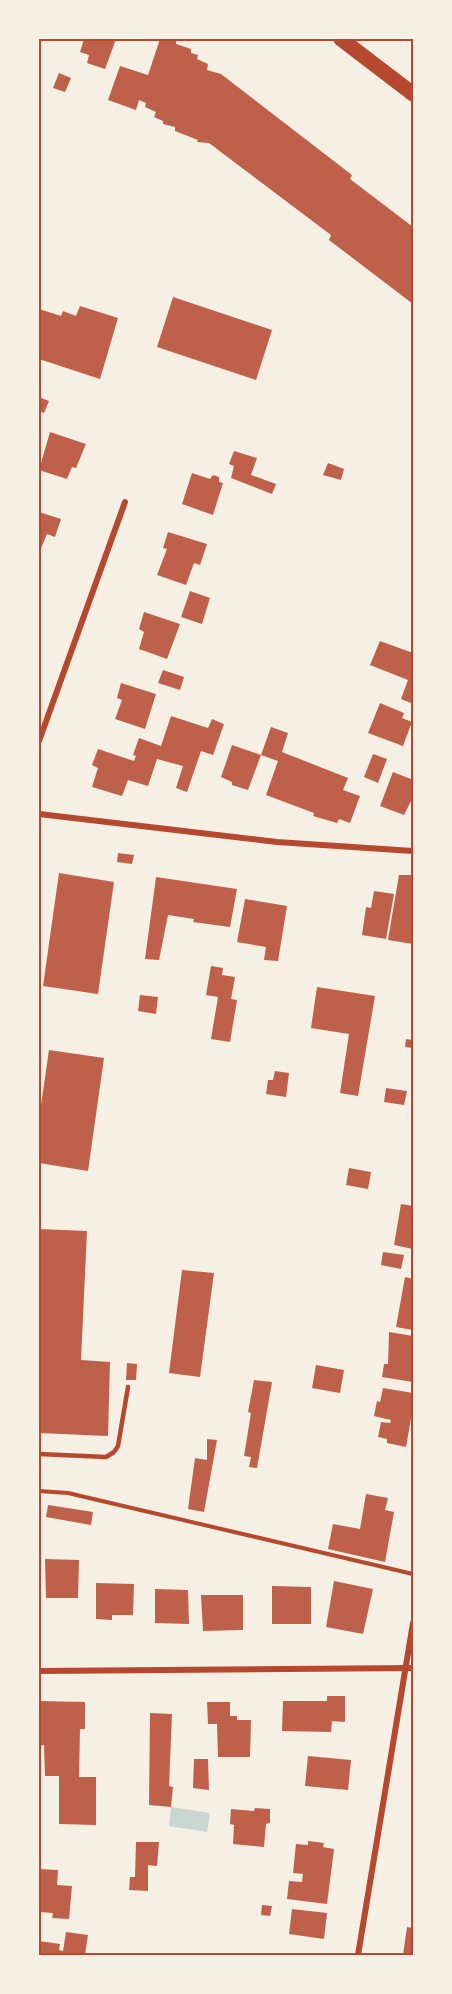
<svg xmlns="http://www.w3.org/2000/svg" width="452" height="1994" viewBox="0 0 452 1994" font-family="'Exo 2',sans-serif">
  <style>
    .water { fill: #c9d6d2 }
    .building { fill: #bf614a }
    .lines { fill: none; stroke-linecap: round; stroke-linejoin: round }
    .path { stroke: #b5482f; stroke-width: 4 }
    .service { stroke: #b5482f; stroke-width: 4.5 }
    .minor { stroke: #b5482f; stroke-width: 6 }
    .primary { stroke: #b5482f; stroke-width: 15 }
    .neatline { fill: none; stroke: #b5482f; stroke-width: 2 }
  </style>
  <rect width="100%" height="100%" fill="#f6efe4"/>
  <polygon class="water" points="171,1807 210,1813 207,1832 169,1826"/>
  <g class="building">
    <polygon points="84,39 116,39 105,69 87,63 89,55 80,52"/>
    <polygon points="160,39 170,39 176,41 176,44 191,49 191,53 198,55 197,59 208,64 207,70 221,74 352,175 350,179 413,227 413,304 329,240 331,235 209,143 197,142 198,140 175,131 175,127 163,124 163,121 154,117 156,112 145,107 146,103 139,100 136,110 108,100 120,66 148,75"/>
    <polygon points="59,73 71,78 65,92 53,88"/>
    <polygon points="173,297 272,330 256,380 157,347"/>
    <polygon points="80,306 118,318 100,379 39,359 39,309 61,316 63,311 76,316"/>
    <polygon points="39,397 49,401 44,413 39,411"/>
    <polygon points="50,432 86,444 76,468 72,467 67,479 39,470"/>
    <polygon points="234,451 257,458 251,475 276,484 272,494 231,478 234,466 229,464"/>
    <polygon points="328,463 344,469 341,480 323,475"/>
    <polygon points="192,473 210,479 213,475 219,477 219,482 223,483 213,515 182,504"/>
    <polygon points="39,512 61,519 55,537 47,534 39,553"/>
    <polygon points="168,532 207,544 200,565 194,563 186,585 157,575 167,549 163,548"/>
    <polygon points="190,591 210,598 202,624 181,617"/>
    <polygon points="144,612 180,624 167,659 139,649 144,632 139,629"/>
    <polygon points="380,641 413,653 413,698 411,703 401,699 408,680 370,665"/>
    <polygon points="163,670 184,677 180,690 158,683"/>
    <polygon points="121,683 156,694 145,729 115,719 122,700 117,698"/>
    <polygon points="380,703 404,713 402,718 412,722 403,746 368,733"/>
    <polygon points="171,716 208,728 212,719 224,724 213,755 201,751 187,792 176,788 183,766 157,759 148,786 128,780 122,796 92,787 98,768 92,765 98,749 134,761 136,756 133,755 139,738 161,746"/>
    <polygon points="271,727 288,733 282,752 348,778 343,790 360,796 350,823 339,819 337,823 313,816 314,813 266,795 278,761 261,755"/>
    <polygon points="232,745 261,755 248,790 232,785 232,782 221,777"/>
    <polygon points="373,754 387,759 378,783 364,777"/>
    <polygon points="393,772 411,779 413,774 413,797 404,815 380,806"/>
    <polygon points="118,853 134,855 132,864 117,862"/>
    <polygon points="59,873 114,882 98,994 43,986"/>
    <polygon points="399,875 413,875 413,944 388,940"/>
    <polygon points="156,877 237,889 230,927 193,922 194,919 168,915 159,960 145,959"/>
    <polygon points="374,891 394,894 386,939 362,935 366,907 371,908"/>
    <polygon points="245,899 287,906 278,961 264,960 266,947 237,942"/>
    <polygon points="211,966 223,968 222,975 235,977 231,999 237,1000 230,1042 211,1039 218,997 206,995"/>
    <polygon points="317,987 375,996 358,1096 340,1093 349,1034 311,1028"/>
    <polygon points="140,995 158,997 156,1014 138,1011"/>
    <polygon points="406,1039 413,1040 413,1048 405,1047"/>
    <polygon points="49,1050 104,1058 88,1171 39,1163 39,1119"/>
    <polygon points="275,1071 289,1073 286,1097 266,1094 268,1080 273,1080"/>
    <polygon points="386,1088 407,1091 404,1105 384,1102"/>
    <polygon points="349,1168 371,1172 368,1189 346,1185"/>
    <polygon points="401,1204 413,1206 413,1249 394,1245"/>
    <polygon points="39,1229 87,1231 81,1360 110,1362 108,1436 39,1433"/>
    <polygon points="383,1252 404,1255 401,1269 381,1265"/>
    <polygon points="182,1270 214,1273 200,1377 169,1373"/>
    <polygon points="405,1277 413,1279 413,1330 396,1327"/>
    <polygon points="389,1332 413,1336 413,1382 382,1377 384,1364 388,1364"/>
    <polygon points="127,1363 137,1364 136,1380 126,1380"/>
    <polygon points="316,1365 344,1370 340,1393 312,1388"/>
    <polygon points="254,1380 272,1382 257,1468 249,1467 251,1457 244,1456 251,1413 248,1412"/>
    <polygon points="383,1388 413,1393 413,1407 406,1447 387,1443 387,1439 378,1437 381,1422 390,1423 391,1420 374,1416 377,1401 380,1402"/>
    <polygon points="207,1439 217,1440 204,1512 188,1509 195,1458 207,1460"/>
    <polygon points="366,1494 388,1498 385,1510 394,1512 385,1562 328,1549 333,1524 360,1529"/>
    <polygon points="48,1505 93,1512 91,1525 46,1517"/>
    <polygon points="45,1559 79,1560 78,1598 46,1598"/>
    <polygon points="334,1581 373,1589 363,1634 326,1627"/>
    <polygon points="96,1583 134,1584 133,1615 112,1615 112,1620 96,1619"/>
    <polygon points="272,1586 311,1587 311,1624 272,1624"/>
    <polygon points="155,1589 188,1590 189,1624 155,1623"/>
    <polygon points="201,1595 243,1595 243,1630 203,1631"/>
    <polygon points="327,1696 345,1696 345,1722 332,1721 331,1732 282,1731 283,1701 327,1701"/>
    <polygon points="39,1701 85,1702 85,1729 80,1729 79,1777 96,1777 96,1825 59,1824 59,1776 45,1776 44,1745 39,1746"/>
    <polygon points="207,1702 230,1702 230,1716 237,1716 237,1720 251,1720 250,1757 218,1757 217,1724 208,1724"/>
    <polygon points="150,1713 172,1714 169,1786 173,1787 171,1807 149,1805"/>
    <polygon points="308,1756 351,1760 348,1790 305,1786"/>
    <polygon points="194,1759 208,1759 209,1790 193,1788"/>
    <polygon points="255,1808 270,1809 270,1823 266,1824 264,1847 233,1844 234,1825 230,1824 231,1809 254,1811"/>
    <polygon points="308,1841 324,1843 323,1847 334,1849 327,1904 287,1899 289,1881 302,1882 303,1874 293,1873 296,1844 308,1845"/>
    <polygon points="136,1842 159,1842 157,1866 148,1865 148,1891 129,1890 130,1877 135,1877"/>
    <polygon points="39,1869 58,1870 57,1885 72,1886 69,1919 52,1918 53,1913 39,1912"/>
    <polygon points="262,1905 272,1906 270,1916 261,1915"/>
    <polygon points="292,1909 327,1913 324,1939 289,1934"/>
    <polygon points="407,1927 413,1928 413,1955 403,1955"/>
    <polygon points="66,1932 88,1935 85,1955 39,1955 39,1941 60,1944 59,1950 63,1951"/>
  </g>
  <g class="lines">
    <polyline class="path" points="39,1491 68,1493 413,1574"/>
    <polyline class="service" points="39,1454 106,1457 114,1452 118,1446 128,1387"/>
    <g class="minor">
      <polyline points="39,741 125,502"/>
      <polyline points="39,814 277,842 413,851"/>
      <polyline points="39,1671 413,1668"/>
      <polyline points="358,1955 413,1623"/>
    </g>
    <polyline class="primary" points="341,39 413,94"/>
  </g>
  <rect width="452" height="1994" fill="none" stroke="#f6efe4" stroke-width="81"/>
  <rect x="40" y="40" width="372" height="1914" class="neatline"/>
</svg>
